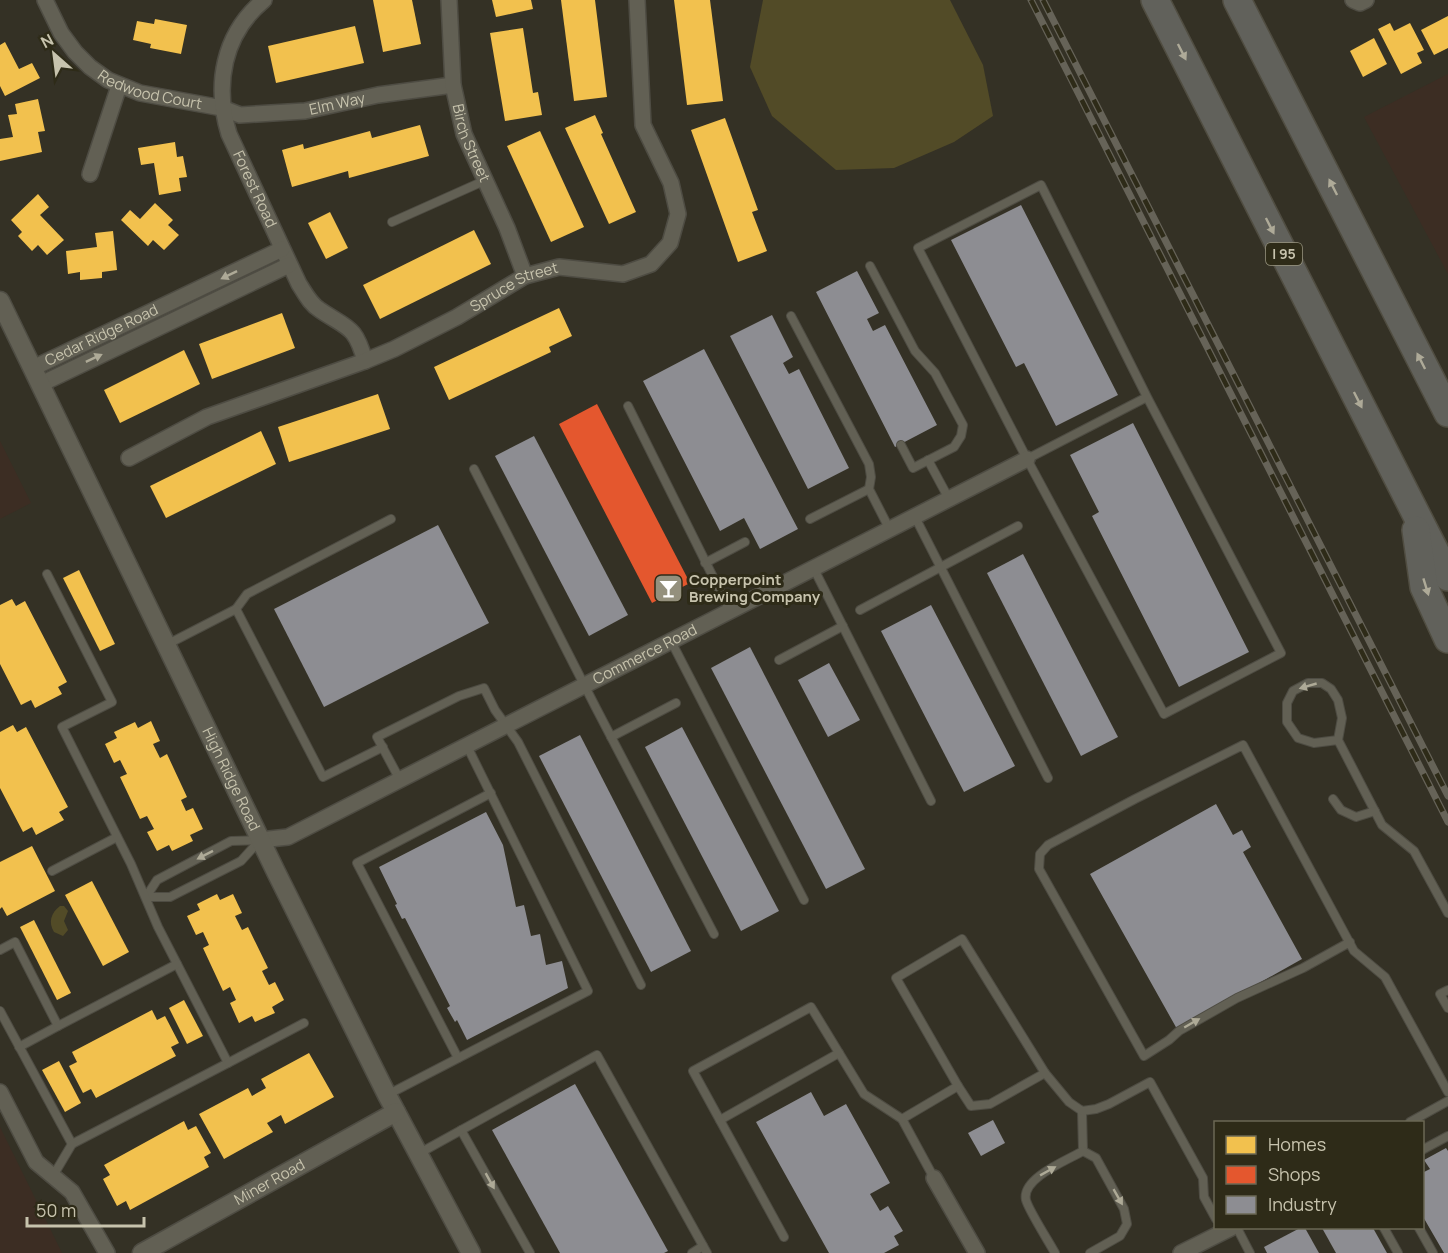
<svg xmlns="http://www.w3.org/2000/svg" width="1448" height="1253" viewBox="0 0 1448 1253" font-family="Manrope,sans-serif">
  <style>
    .green { fill: #3c2d23 }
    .water { fill: #524b27 }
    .homes { fill: #f2c14e }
    .shops { fill: #e4572e }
    .industry { fill: #8d8d92 }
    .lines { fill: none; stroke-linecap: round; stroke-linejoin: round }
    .service-casing { stroke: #4e4c43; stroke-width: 10 }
    .minor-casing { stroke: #4e4c43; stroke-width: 18 }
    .tertiary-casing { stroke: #4e4c43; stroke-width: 21 }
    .motorway-casing { stroke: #504d41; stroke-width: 30 }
    .service { stroke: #626054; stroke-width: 8 }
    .minor { stroke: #626054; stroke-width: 15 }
    .tertiary { stroke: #626054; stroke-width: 18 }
    .motorway { stroke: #61615b; stroke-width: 27 }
    .rail-casing { stroke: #666358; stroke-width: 7 }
    .rail { stroke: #2e2b18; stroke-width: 4.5; stroke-dasharray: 14; stroke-linecap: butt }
    .oneway { fill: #aeaa98 }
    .oneway2 { fill: #aeaa97 }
    .labels { text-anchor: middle; stroke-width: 6; stroke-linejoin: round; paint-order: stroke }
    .shield { fill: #2e2b18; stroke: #999580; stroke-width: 1.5 }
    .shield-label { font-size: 14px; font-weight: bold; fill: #c7c3ad }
    .street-label { font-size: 15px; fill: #c7c3ad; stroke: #2e2b18 }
    .poi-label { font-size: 15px; font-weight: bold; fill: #c7c3ad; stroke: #2e2b18; text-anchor: start }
  </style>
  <rect width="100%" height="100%" fill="#343125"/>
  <g class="green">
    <polygon points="1448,74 1448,274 1364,117"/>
    <polygon points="0,441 31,503 0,519"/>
    <polygon points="0,1127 62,1253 0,1253"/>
  </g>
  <g class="water">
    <polygon points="763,0 950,0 983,65 993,116 954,142 894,168 836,170 772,116 750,67"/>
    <path d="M60,906H64L68,911L64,921L68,930L63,936L54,932C48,922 51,913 60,906Z"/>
  </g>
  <g class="homes">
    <polygon points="373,0 412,0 421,44 383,52"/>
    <polygon points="492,0 531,0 533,9 496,17"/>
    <polygon points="561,0 595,0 607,97 574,101"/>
    <polygon points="674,0 710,0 723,101 687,105"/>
    <polygon points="1448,16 1448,48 1434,55 1421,30"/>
    <polygon points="155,19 187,25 181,54 150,48 151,44 133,40 137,21 154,24"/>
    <polygon points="1390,23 1394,31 1410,23 1424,50 1417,53 1422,63 1401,74 1378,29"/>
    <polygon points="355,26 364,63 276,83 268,46"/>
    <polygon points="523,28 533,93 538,92 542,115 505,121 490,33"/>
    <polygon points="1374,38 1387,64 1363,77 1350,51"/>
    <polygon points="5,42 19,69 32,63 40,78 5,96 0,86 0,45"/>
    <polygon points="38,99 45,131 38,132 42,152 0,161 0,139 13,137 8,115 17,114 15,104"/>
    <polygon points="595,115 603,133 601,134 636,212 609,224 565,128"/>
    <polygon points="725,118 758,210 752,212 767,251 738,262 691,130"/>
    <polygon points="420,125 429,156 349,178 348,171 292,187 282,150 303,144 304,149 370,131 372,138"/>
    <polygon points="540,131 584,227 551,242 507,146"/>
    <polygon points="175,142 177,157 183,156 187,177 179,178 181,191 159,195 154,163 141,165 138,148"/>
    <polygon points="38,194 49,207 40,215 64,240 47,255 38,245 32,251 18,236 22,232 11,220"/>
    <polygon points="155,203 173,220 168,225 179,235 164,250 153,240 148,246 121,220 130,210 140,219"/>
    <polygon points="330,212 348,248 326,259 308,223"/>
    <polygon points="474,230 491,264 380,319 363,285"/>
    <polygon points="113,231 117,270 102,272 102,278 80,280 80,272 68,274 66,251 97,247 95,233"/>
    <polygon points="559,308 572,336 549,347 551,352 449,400 434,367"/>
    <polygon points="282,313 295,348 212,379 199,344"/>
    <polygon points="184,350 200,384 120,423 104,390"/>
    <polygon points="378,394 390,429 289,462 278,427"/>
    <polygon points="261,431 276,464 166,518 150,486"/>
    <polygon points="79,570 115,644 100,651 63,578"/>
    <polygon points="12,599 16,606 25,601 67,682 58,687 62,694 35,708 31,700 21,705 0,664 0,605"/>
    <polygon points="151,721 160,741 153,744 160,758 167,754 187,797 181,800 186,811 193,808 203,829 190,835 193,841 172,851 169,845 157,851 147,832 154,829 147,816 140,819 120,777 127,774 120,760 114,763 105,744 117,738 114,732 135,722 138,728"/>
    <polygon points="13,725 17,732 26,727 68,807 59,812 64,820 36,835 32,827 23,832 0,788 0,732"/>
    <polygon points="32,846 55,891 7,916 2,907 0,909 0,862"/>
    <polygon points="92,881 129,952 103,966 65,895"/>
    <polygon points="217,894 220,900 233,894 242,913 235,916 242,930 248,927 268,968 262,971 269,985 275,982 284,1000 272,1007 275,1013 255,1022 252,1016 239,1023 230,1003 236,1000 230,987 223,991 203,948 209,945 203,932 196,935 187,916 200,910 197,904"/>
    <polygon points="34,920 71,993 57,1000 20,927"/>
    <polygon points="184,1000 203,1036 187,1044 169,1008"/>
    <polygon points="152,1010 157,1020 165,1016 179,1043 171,1047 176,1056 96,1098 91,1089 83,1093 69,1066 77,1062 72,1052"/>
    <polygon points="309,1053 334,1097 285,1124 281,1115 267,1123 273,1132 224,1159 199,1114 248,1088 252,1096 266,1088 261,1079"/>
    <polygon points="59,1061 81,1103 65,1112 42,1070"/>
    <polygon points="184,1121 188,1130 196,1126 211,1153 204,1157 209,1167 130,1210 126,1201 117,1206 103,1179 110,1175 104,1165"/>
  </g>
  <polygon class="shops" points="597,404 690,583 652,603 559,424"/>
  <g class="industry">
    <polygon points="1021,205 1118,395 1056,426 1024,363 1016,367 951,240"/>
    <polygon points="857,271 879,313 867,319 873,331 885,325 937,425 895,447 816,292"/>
    <polygon points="772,315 793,357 783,363 789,374 799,369 849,468 808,489 730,336"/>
    <polygon points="704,349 798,529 760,549 744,518 720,531 643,381"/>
    <polygon points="1133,423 1249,652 1179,687 1092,516 1099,512 1070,455"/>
    <polygon points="534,436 628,615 589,636 495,456"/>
    <polygon points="438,525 489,623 324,707 274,609"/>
    <polygon points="1023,554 1118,737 1081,756 987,573"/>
    <polygon points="931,605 1015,766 964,792 881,631"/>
    <polygon points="750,647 865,869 826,889 711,668"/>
    <polygon points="829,663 860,720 828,737 798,680"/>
    <polygon points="682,727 779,911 741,931 645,747"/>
    <polygon points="580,735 691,951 651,972 539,756"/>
    <polygon points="1216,804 1233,835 1242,830 1251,847 1243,852 1302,959 1177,1029 1090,874"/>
    <polygon points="486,812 503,845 516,907 524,905 531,936 540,934 546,965 562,961 568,988 467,1040 457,1020 455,1022 447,1008 450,1006 405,918 402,919 395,905 397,904 379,867"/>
    <polygon points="575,1084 668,1251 664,1253 560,1253 492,1130"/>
    <polygon points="811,1092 824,1116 846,1104 890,1183 870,1194 880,1211 888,1206 903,1231 894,1236 899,1245 884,1253 829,1253 756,1122"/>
    <polygon points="993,1120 1005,1143 981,1156 968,1133"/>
    <polygon points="1446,1148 1448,1151 1448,1253 1444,1253 1422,1215 1422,1173 1430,1169 1424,1160"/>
    <polygon points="1300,1228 1305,1228 1319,1253 1267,1253 1264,1247"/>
    <polygon points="1322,1228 1373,1228 1387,1253 1336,1253"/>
  </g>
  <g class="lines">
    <defs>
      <g id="service">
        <polyline points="392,222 486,180"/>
        <polyline points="870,266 915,351 935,373 963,425 961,436 954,447 913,468 901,445"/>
        <polyline points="791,316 869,464 871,477 869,489 890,530"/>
        <polyline points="628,406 730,611"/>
        <polyline points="1027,459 1147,397 1281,653 1164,714 1027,459 918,248 1041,185 1147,397"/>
        <polyline points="928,460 949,499"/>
        <polyline points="474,469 596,708 714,934"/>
        <polyline points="915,517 1048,778"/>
        <polyline points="810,519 869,489"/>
        <polyline points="705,563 745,542"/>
        <polyline points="814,569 931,801"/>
        <polyline points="236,609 247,594 391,519"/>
        <polyline points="860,610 1018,526"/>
        <polyline points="671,641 804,900"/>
        <polyline points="166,645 236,609 323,777 383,747"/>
        <polyline points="779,660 843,626"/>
        <polyline points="611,737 676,703"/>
        <polyline points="1338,740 1314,743 1298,738 1287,722 1287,703 1293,691 1308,683 1322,683 1331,689 1338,700 1342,718 1338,740 1382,825 1414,851 1448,913"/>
        <polyline points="400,780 377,737 459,696 484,688 495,710 518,742 641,985"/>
        <polyline points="1333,799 1341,810 1356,817 1375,811"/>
        <polyline points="52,871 117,837"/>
        <polyline points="146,897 157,880 231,841 260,840"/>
        <polyline points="146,897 170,897 241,861 260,840"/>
        <polyline points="1350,942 1303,968 1237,998 1179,1031 1169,1040 1144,1056 1039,869 1040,854 1048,845 1135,799 1243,745 1354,951 1385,977 1448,1092"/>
        <polyline points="0,950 15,942 58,1026 19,1047"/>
        <polyline points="1448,990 1440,994 1448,1008"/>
        <polyline points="0,1011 72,1144 228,1063 158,927 131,864 62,727 112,702 47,574"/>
        <polyline points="58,1026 177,964"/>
        <polyline points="458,1058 357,863 491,793"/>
        <polyline points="228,1063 304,1023"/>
        <polyline points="958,1086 971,1106 990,1104 1045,1073"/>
        <polyline points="387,1095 588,991 467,746"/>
        <polyline points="1082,1111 1083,1151"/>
        <polyline points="720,1120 839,1053"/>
        <polyline points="1410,1122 1448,1101"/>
        <polyline points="461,1130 530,1253"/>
        <polyline points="1422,1150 1448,1136"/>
        <polyline points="1083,1151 1096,1158 1124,1209 1127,1224 1120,1236 1090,1253"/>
        <polyline points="418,1154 597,1055 707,1253"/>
        <polyline points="53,1176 72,1144"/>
        <polyline points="934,1178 902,1119 958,1086 896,978 962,939 1045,1073 1069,1102 1082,1111 1096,1109 1109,1104 1150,1082 1203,1178 1204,1197 1216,1219"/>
        <polyline points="1237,1228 1250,1253"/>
        <polyline points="1384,1228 1398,1253"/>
        <polyline points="1419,1228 1433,1253"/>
        <polyline points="784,1237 693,1071 811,1007 864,1094 902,1119"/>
        <polyline points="692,1253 703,1246"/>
        <path d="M1055,1253C1049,1242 1028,1209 1026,1200C1021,1178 1068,1160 1083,1151"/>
      </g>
      <g id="minor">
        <path id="s1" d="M45,0L61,33L75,52L90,67L108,80L140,93L222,108L240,115L305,111L378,95L453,85"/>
        <path id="s2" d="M264,0C223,34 214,85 229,134L299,284C305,293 310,304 320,310C348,329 355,325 365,361"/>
        <path id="s3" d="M449,0L453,85L464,134L507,228L525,276"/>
        <polyline points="1353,0 1360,3 1366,0"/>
        <polyline points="90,174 119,86"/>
        <path id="s4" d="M33,368L282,249"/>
        <polyline points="41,384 289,265"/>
        <path id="s5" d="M129,458L207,417L365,361L394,349L457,317L525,276L559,267L623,274L651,264L670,243L678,214L671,183L643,125L637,0"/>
        <path id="s6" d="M260,840L288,837L1027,459"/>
        <polyline points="0,1092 36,1162 72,1192 107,1253"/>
        <polyline points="934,1178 977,1253"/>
        <polyline points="1181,1253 1231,1228"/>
      </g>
      <g id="tertiary">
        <path id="s7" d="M0,301L276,872L387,1095L471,1253"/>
        <path id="s8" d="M142,1253L396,1112"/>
      </g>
      <g id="motorway">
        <polyline points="1155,0 1448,577"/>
        <polyline points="1237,0 1448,413"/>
        <polyline points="1416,530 1424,587 1448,639"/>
      </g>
    </defs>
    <use href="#service" class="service-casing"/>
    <use href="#minor" class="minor-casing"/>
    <use href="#tertiary" class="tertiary-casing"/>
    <use href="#motorway" class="motorway-casing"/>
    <use href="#service" class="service"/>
    <use href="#minor" class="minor"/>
    <use href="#tertiary" class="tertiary"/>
    <use href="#motorway" class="motorway"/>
    <defs>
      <g id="rail">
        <polyline points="1031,0 1448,822"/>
        <polyline points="1043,0 1448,796"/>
      </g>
    </defs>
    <use href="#rail" class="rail-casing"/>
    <use href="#rail" class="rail"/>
  </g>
  <defs><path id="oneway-solid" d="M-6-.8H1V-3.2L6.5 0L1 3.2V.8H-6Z" transform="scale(1.5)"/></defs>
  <g class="oneway">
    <use href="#oneway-solid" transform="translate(1182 52) rotate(63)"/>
    <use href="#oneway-solid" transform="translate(1333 187) rotate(-117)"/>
    <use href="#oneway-solid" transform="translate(1270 226) rotate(63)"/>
    <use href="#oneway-solid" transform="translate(1421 361) rotate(-117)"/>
    <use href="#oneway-solid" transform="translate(1358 400) rotate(63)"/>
    <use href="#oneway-solid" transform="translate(1426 587) rotate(73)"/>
  </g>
  <g class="oneway2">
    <use href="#oneway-solid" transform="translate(229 275) rotate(154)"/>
    <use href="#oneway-solid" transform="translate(94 358) rotate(-25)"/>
    <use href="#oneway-solid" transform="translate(1308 686) rotate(164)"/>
    <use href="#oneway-solid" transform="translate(205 855) rotate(153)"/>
    <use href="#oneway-solid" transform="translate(1192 1023) rotate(-30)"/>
    <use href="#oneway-solid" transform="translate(1048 1171) rotate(-29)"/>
    <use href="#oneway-solid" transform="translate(490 1181) rotate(61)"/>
    <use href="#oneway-solid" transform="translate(1118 1197) rotate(60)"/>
  </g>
  <defs>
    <symbol id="bar-square" viewBox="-11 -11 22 22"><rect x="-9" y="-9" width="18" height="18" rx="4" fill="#94907d" stroke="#2e2b18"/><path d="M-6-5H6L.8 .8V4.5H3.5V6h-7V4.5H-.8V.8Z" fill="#fff"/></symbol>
  </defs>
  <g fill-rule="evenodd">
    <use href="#bar-square" x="652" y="572" width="33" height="33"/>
  </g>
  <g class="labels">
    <rect class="shield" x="1266" y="243" width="36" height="22" rx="4.5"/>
    <g class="shield-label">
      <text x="1284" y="259">I 95</text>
    </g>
    <g class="street-label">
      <text dy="5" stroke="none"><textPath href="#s1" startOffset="147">Redwood Court</textPath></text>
      <text dy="5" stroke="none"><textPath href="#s1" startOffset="339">Elm Way</textPath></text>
      <text dy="5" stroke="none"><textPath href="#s3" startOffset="146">Birch Street</textPath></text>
      <text dy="5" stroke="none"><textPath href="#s2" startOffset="208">Forest Road</textPath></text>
      <text dy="5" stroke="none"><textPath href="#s5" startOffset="423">Spruce Street</textPath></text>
      <text dy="5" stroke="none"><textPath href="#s4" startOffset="76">Cedar Ridge Road</textPath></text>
      <text dy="5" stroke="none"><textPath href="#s6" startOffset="429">Commerce Road</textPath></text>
      <text dy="5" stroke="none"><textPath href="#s7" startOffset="531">High Ridge Road</textPath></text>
      <text dy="5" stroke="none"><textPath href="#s8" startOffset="146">Miner Road</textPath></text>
    </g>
    <g class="poi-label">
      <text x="689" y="585">Copperpoint<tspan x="689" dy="17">Brewing Company</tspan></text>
    </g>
  </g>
  <rect x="1214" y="1121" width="210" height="108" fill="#2e2b18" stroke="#6b6854" stroke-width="1.5"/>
  <rect x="1226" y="1136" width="30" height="18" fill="#f2c14e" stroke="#6b6854" stroke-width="1.5"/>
  <text x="1268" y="1151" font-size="18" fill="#c7c3ad">Homes</text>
  <rect x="1226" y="1166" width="30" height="18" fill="#e4572e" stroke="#6b6854" stroke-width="1.5"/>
  <text x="1268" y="1181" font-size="18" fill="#c7c3ad">Shops</text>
  <rect x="1226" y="1196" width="30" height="18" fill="#8d8d92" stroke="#6b6854" stroke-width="1.5"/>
  <text x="1268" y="1211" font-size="18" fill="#c7c3ad">Industry</text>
  <g transform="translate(54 54) rotate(332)" stroke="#2e2b18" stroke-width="4.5" paint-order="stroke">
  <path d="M0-4.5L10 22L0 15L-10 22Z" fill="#c7c3ad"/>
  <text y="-9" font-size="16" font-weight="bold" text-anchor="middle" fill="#c7c3ad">N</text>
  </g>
  <path d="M27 1217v9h117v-9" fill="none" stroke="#c7c3ad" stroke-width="3"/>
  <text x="36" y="1217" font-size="18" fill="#c7c3ad" stroke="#2e2b18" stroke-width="4.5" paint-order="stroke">50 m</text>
</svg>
